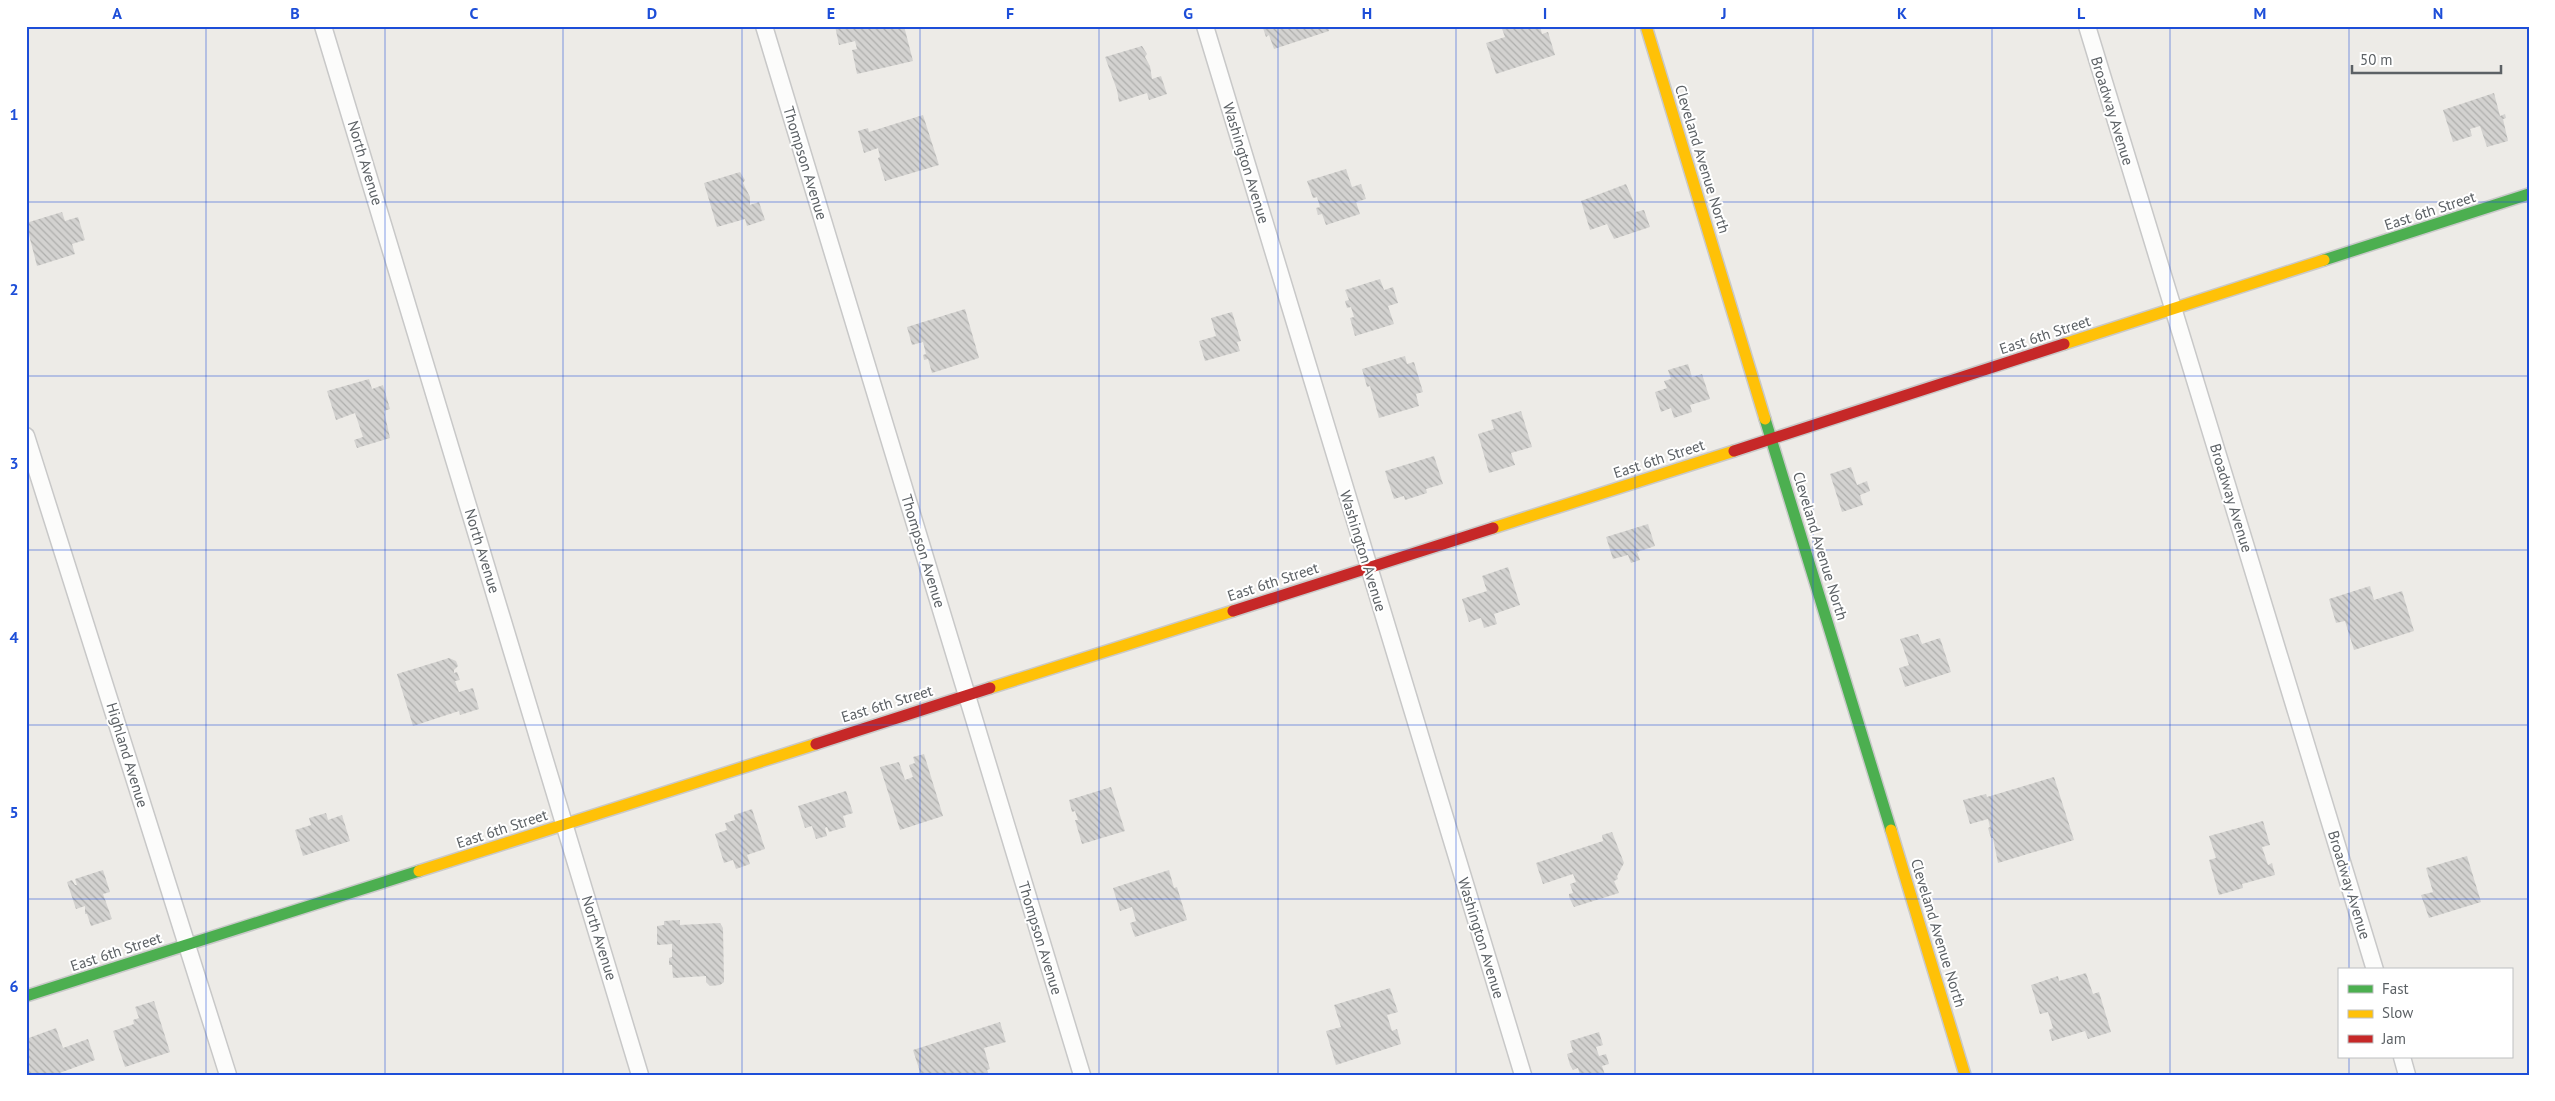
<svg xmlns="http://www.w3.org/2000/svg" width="2555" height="1101" viewBox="0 0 2555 1101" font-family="'PT Sans',sans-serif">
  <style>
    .building { fill: url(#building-back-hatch) }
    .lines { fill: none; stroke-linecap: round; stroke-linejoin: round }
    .street-casing { stroke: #c8c8c8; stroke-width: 19 }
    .fast-casing { stroke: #c9c9c9; stroke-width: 14 }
    .slow-casing { stroke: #c9c9c9; stroke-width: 14 }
    .jam-casing { stroke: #c9c9c9; stroke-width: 14 }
    .street { stroke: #fcfcfb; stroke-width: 16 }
    .fast { stroke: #4caf50; stroke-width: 11 }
    .slow { stroke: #ffc107; stroke-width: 11 }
    .jam { stroke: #c62828; stroke-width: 11 }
    .grid { fill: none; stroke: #1d4ed8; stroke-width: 1; stroke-opacity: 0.55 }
    .labels { text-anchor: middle; stroke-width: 4; stroke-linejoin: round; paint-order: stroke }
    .street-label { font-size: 15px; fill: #5c6165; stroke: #fff }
    .neatline { fill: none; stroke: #1d4ed8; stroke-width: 2 }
    .grid-label { font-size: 16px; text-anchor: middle; font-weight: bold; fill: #1d4ed8 }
  </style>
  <defs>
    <pattern id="building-back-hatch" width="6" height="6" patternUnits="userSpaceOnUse" patternTransform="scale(1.25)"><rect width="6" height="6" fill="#d3d2d0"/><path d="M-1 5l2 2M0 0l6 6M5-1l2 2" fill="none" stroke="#aeaeac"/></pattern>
  </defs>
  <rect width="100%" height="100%" fill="#edebe7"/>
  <g class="building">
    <polygon points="835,26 904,26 913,61 857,74 852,50 857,49 855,41 839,45"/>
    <polygon points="1266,26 1328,26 1329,31 1274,49 1269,35 1266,37 1263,28"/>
    <polygon points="1501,26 1540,26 1542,34 1548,32 1555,55 1496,74 1486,43 1505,37"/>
    <polygon points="1142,46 1147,54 1145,57 1150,66 1152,79 1161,76 1167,94 1149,100 1147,93 1119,102 1117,90 1105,57"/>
    <polygon points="2494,93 2500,116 2505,114 2506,118 2503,119 2508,141 2487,147 2480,126 2470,129 2472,136 2453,142 2443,110"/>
    <polygon points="923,115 939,165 885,181 878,158 880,157 878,148 864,153 858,131 868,128 869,132"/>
    <polygon points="1346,169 1352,187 1361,184 1366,199 1356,202 1360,214 1326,225 1322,214 1318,215 1316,208 1320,207 1317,197 1313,198 1307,181"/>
    <polygon points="740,172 745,180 743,183 750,197 750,205 759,202 765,220 747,226 745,219 717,227 704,183"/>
    <polygon points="1626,184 1635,205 1635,212 1644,210 1650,227 1614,239 1607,224 1590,230 1581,201"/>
    <polygon points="62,212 65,221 78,217 85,240 72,244 75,254 37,266 26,223"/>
    <polygon points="1380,279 1384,290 1393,287 1398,303 1388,306 1394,324 1355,336 1350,318 1354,317 1351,307 1347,308 1345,301 1349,300 1345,290"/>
    <polygon points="965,309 979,358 932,373 928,359 924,360 923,355 926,354 923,342 912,345 907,327"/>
    <polygon points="1232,312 1241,341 1237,342 1240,351 1205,361 1199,341 1216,336 1211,318"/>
    <polygon points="1405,356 1407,364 1414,362 1423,392 1416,394 1419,406 1379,418 1370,386 1367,387 1362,369"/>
    <polygon points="1688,364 1692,377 1702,374 1710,399 1690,405 1692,412 1674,418 1671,408 1661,412 1655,392 1667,388 1664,381 1671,379 1668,370"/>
    <polygon points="369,379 372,389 383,385 390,409 384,411 390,438 357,448 354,440 363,437 355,413 336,420 327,391"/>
    <polygon points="1521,411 1532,447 1511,453 1515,465 1489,473 1478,434 1494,429 1491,420"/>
    <polygon points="1434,456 1443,484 1426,489 1427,493 1405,500 1404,496 1394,499 1385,471"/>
    <polygon points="1851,467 1857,485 1867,481 1870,491 1860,495 1863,505 1842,512 1830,474"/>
    <polygon points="1648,524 1655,546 1637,552 1640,560 1631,563 1628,555 1613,559 1606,537"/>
    <polygon points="1508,567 1520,605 1494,614 1497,624 1484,628 1481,618 1469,622 1462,599 1487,591 1482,576"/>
    <polygon points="2370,586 2374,600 2402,591 2414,631 2354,650 2345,621 2336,623 2329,599"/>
    <polygon points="1918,634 1922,644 1940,638 1951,672 1905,687 1899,668 1909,665 1900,639"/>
    <polygon points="449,658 456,661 458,666 454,670 454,673 457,672 460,680 455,681 459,692 473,688 479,709 460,715 459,711 413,726 397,674"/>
    <polygon points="924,754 943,816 900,830 880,767 899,762 905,780 913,777 909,765 915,763 913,757"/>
    <polygon points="2054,777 2074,840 1998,863 1993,838 1991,838 1988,828 1990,827 1988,819 1970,824 1963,800 1986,794 1987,797"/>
    <polygon points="1111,787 1125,831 1082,844 1075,820 1078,820 1075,811 1072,812 1069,800"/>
    <polygon points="846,791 853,813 843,816 846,827 829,832 827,827 825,828 827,836 816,839 812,826 805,828 798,806"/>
    <polygon points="752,809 765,849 747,855 750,864 736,869 733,860 724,863 715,834 727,830 725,823 735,820 734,815"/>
    <polygon points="326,813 328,820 342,815 350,841 303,856 295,830 311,825 309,818"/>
    <polygon points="2263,821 2270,845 2262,847 2268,865 2272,863 2275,875 2242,884 2243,888 2219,895 2209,860 2216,858 2209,836"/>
    <polygon points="1612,832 1624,863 1617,876 1618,879 1614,881 1619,893 1574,907 1569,897 1569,894 1573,893 1570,884 1576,882 1573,874 1543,884 1536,863 1603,841 1602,835"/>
    <polygon points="2467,856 2481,902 2429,918 2421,895 2433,892 2426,868"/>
    <polygon points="103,870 110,892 103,894 112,919 91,926 87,914 85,914 85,906 76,909 67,882 72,880 75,885 77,885 75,879"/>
    <polygon points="1169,870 1174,888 1177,887 1187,920 1135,937 1130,923 1136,921 1132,907 1120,911 1113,888"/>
    <polygon points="680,920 680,925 720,923 723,928 724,982 720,985 710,986 706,982 706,976 673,978 672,965 669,965 669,958 672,957 672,944 657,945 657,926 664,925 664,921"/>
    <polygon points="2086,973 2093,994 2099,992 2111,1032 2088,1039 2085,1031 2052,1041 2049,1030 2053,1028 2048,1012 2040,1014 2031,985 2058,976 2059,981"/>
    <polygon points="1390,988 1398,1012 1387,1015 1392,1031 1397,1029 1401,1044 1336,1065 1326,1031 1341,1027 1334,1005"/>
    <polygon points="154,1001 170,1052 125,1067 113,1031 134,1024 133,1020 139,1018 135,1007"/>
    <polygon points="1000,1022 1006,1042 984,1048 990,1069 987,1070 989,1075 921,1075 913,1050"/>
    <polygon points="56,1028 63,1048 88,1039 95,1060 54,1075 26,1075 26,1039"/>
    <polygon points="1599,1032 1603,1045 1596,1047 1599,1056 1606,1054 1609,1064 1602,1066 1605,1075 1580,1075 1578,1068 1573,1070 1570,1065 1567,1054 1573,1052 1570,1041"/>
  </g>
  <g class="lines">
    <defs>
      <g id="street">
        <polyline points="323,26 640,1075"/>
        <polyline points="764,26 1082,1075"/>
        <polyline points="1205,26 1523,1075"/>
        <polyline points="2087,26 2375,970"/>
        <polyline points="26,436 228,1075"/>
        <polyline points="2402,1057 2407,1075"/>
      </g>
      <g id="fast">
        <polyline points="2324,260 2529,194"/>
        <polyline points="1765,419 1891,830"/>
        <polyline points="26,996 419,871"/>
      </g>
      <g id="slow">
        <polyline points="1646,26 1765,419"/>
        <polyline points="2064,344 2324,260"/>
        <polyline points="1493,528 1734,451"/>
        <polyline points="990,688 1233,611"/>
        <polyline points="1891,830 1965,1075"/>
        <polyline points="419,871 816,744"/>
      </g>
      <g id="jam">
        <polyline points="1734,451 2064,344"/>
        <polyline points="1233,611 1493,528"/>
        <polyline points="816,744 990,688"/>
      </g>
    </defs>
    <use href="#street" class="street-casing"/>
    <use href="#fast" class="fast-casing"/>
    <use href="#slow" class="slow-casing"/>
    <use href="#jam" class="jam-casing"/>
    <use href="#street" class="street"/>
    <use href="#fast" class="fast"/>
    <use href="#slow" class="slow"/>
    <use href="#jam" class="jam"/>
  </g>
  <path class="grid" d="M206,26V1075M385,26V1075M563,26V1075M742,26V1075M920,26V1075M1099,26V1075M1278,26V1075M1456,26V1075M1635,26V1075M1813,26V1075M1992,26V1075M2170,26V1075M2349,26V970M26,202H2529M26,376H2529M26,550H2529M26,725H2529M26,899H2529M2349,1057V1075"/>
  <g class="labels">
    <g class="street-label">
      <text transform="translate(2112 111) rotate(73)" y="5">Broadway Avenue</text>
      <text transform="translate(1702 159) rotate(73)" y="5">Cleveland Avenue North</text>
      <text transform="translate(365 163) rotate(73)" y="5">North Avenue</text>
      <text transform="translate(805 163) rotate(73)" y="5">Thompson Avenue</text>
      <text transform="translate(1246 163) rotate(73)" y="5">Washington Avenue</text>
      <text transform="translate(2430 211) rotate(-18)" y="5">East 6th Street</text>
      <text transform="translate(2045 335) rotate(-18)" y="5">East 6th Street</text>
      <text transform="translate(1659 459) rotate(-18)" y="5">East 6th Street</text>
      <text transform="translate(2231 498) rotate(73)" y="5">Broadway Avenue</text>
      <text transform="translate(1820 546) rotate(73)" y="5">Cleveland Avenue North</text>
      <text transform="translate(482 551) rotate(73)" y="5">North Avenue</text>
      <text transform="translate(923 551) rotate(73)" y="5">Thompson Avenue</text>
      <text transform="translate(1363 551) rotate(73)" y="5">Washington Avenue</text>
      <text transform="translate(1273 582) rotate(-18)" y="5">East 6th Street</text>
      <text transform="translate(887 704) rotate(-17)" y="5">East 6th Street</text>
      <text transform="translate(127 755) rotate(73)" y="5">Highland Avenue</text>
      <text transform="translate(502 829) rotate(-18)" y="5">East 6th Street</text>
      <text transform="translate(2349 885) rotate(73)" y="5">Broadway Avenue</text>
      <text transform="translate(1938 933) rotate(73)" y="5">Cleveland Avenue North</text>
      <text transform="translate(599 938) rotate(73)" y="5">North Avenue</text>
      <text transform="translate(1040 938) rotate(73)" y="5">Thompson Avenue</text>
      <text transform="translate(1481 938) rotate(73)" y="5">Washington Avenue</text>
      <text transform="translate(116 952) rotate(-18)" y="5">East 6th Street</text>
    </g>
  </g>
  <rect width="2555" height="1101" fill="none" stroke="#ffffff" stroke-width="55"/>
  <rect x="2338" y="968" width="175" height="90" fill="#ffffff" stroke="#bec0c1"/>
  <rect x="2348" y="985" width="25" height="8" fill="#4caf50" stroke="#bec0c1"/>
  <text x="2382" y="994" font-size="15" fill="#5c6165">Fast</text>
  <rect x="2348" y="1010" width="25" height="8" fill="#ffc107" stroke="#bec0c1"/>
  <text x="2382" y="1018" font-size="15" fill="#5c6165">Slow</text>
  <rect x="2348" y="1035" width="25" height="8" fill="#c62828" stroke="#bec0c1"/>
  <text x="2382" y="1044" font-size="15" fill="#5c6165">Jam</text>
  <path d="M2352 65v8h149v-8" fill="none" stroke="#5c6165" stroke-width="2.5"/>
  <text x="2360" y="65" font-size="15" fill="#5c6165" stroke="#ffffff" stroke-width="4" paint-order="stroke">50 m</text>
  <rect x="28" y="28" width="2500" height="1046" class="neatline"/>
  <g class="grid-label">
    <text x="117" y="19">A</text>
    <text x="295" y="19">B</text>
    <text x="474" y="19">C</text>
    <text x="652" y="19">D</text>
    <text x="831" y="19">E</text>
    <text x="1010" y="19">F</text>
    <text x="1188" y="19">G</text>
    <text x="1367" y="19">H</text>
    <text x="1545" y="19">I</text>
    <text x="1724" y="19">J</text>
    <text x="1902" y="19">K</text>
    <text x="2081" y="19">L</text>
    <text x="2260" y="19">M</text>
    <text x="2438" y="19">N</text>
    <text x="14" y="120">1</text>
    <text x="14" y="295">2</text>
    <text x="14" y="469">3</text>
    <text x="14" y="643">4</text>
    <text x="14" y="818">5</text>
    <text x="14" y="992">6</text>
  </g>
</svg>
